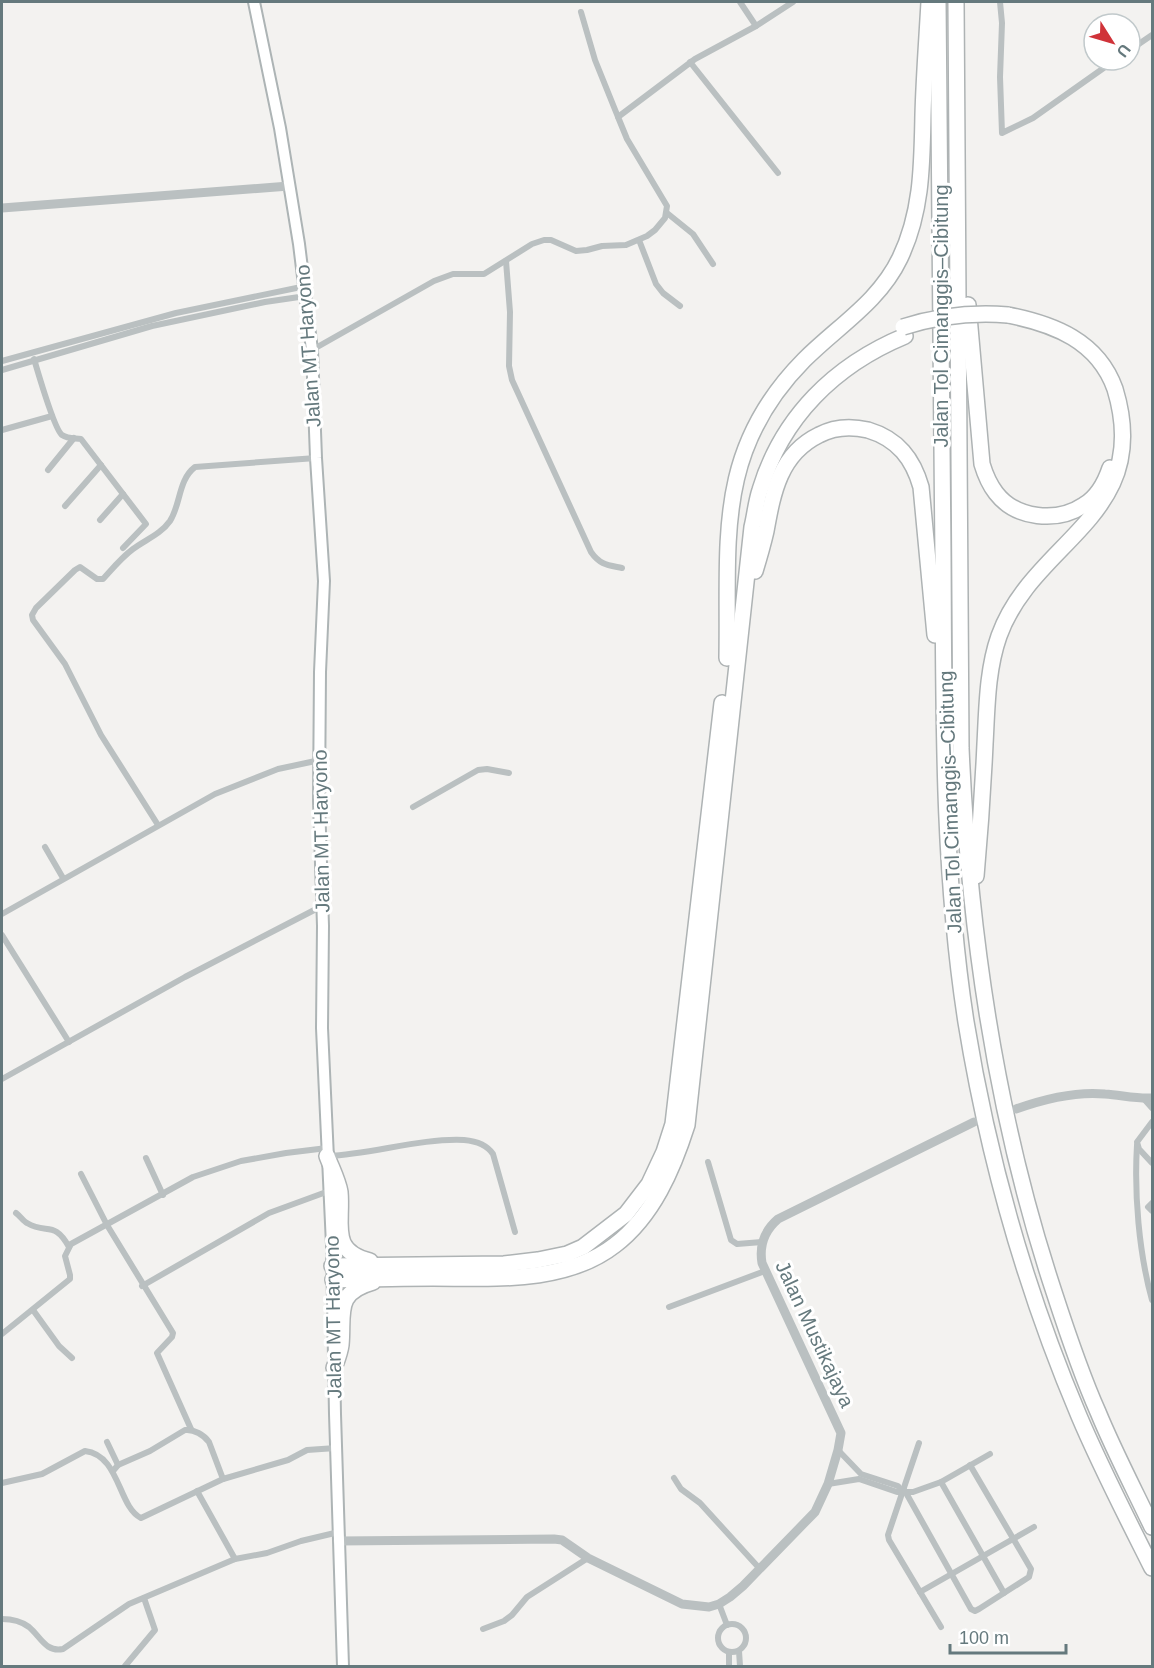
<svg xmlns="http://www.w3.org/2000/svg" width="1154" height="1668" viewBox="0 0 1154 1668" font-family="Helvetica,sans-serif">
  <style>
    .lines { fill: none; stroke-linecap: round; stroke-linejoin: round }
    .secondary-casing { stroke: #adb4b5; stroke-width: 14 }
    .motorway-casing { stroke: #aeb3b4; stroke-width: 18 }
    .minor { stroke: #bac0c1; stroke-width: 6 }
    .tertiary { stroke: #bac0c1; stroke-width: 9 }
    .secondary { stroke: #fff; stroke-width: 10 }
    .motorway { stroke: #fff; stroke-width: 15 }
    .motorway-bridge-casing { stroke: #aeb3b4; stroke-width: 18; stroke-linecap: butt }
    .motorway-bridge { stroke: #fff; stroke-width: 15 }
    .labels { text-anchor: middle; stroke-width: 6; stroke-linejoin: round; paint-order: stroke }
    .street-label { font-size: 20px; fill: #65797d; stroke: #fff }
  </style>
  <rect width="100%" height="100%" fill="#f3f2f0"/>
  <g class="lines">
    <defs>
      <polyline id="secondary" points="254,2 280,128 299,244 312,350 316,458 324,581 320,672 319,801 323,926 322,1028 332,1245 335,1414 343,1666"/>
      <g id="motorway">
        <path d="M938,2C940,187 942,372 943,557C944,712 942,868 966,1022C988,1157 1026,1291 1079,1416C1101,1468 1127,1518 1152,1568"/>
        <path d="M956,2L961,748C969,933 996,1117 1054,1292C1067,1332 1081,1374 1098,1412C1114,1451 1134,1489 1152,1527"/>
        <path d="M968,305L982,464C985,474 989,484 996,493C1016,519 1057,523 1084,505C1097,497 1105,483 1110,468"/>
        <path d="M755,571C759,558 763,544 766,531C773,492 780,454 819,435C834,427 851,426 868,430C898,439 913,459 921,487L935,635"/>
        <path d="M727,658C729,540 714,451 804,360C838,326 879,302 900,258C922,212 922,165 923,115C924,77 927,39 929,2"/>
        <path d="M976,876C980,832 983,788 985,744C987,708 987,670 999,636C1034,539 1154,517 1115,389C1098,341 1054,324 1008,315"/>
        <path d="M327,1156C331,1167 338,1180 340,1192C343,1224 329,1251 370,1261"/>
        <polyline points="332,1266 504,1264 538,1260 567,1254 583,1247 626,1214 649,1184 664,1152 673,1124 722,703"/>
        <path d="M333,1280C366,1279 400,1278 433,1278C493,1278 565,1284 615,1245C653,1216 673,1169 687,1125L752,527C755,515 756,502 760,490C782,417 835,365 905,336"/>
        <path d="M334,1368C337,1360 340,1353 341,1345C344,1313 334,1293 373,1282"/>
      </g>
    </defs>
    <use href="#secondary" class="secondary-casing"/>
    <use href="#motorway" class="motorway-casing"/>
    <g class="minor">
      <polyline points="740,2 756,26"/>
      <polyline points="1000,2 1002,23 1000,77 1002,133 1033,118 1115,60"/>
      <polyline points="581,12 595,60 618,117"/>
      <polyline points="1130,50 1152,35"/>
      <polyline points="690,62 778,173"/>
      <polyline points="667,213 693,234 713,264"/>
      <polyline points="639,240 656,284 663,293 680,306"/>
      <path d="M506,261L510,312L509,366L512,380L591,552C600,565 608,565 622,568"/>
      <polyline points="312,350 434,281 453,274 484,274 532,244 544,240 551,240 576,251 587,250 602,246 626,245 647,236 655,230 665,218 667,206 627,139 618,117 695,59 756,26 793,2"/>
      <path d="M34,359C38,372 54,429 62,435C68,439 74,438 81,439L146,524L123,548"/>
      <polyline points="2,361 176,313 306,286"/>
      <polyline points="2,370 152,326 265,302 306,296"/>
      <polyline points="2,430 52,416"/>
      <polyline points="48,470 74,438"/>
      <polyline points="65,506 101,465"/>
      <polyline points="100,520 123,494"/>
      <polyline points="413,807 478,770 487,769 509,773"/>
      <path d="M158,825L101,735L65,664L33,620L32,615L36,608L75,570L80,567L97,579H103C113,568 122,557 133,549C145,540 161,534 170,521C181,504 178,480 195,467L316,458"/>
      <polyline points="45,847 63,878"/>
      <polyline points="2,914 215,794 278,769 320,760"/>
      <polyline points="2,935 69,1042"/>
      <polyline points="2,1079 185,977 322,906"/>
      <polyline points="1144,1099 1152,1108"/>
      <polyline points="1152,1122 1137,1142 1139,1149 1152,1163"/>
      <path d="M1137,1145C1134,1194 1139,1253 1152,1300"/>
      <path d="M328,1156C373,1154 420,1138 464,1140C475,1141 487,1145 493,1154L515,1232"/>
      <polyline points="146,1158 163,1195"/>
      <polyline points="708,1162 731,1240 737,1244 762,1242"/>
      <polyline points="81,1174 107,1225 173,1333 172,1337 157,1353 191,1429"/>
      <polyline points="1152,1203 1148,1207 1152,1211"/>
      <path d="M16,1213C20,1216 23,1221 27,1223C47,1235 54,1220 69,1247"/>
      <polyline points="142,1286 269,1213 329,1191"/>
      <polyline points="669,1307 765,1271"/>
      <polyline points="33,1310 59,1346 72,1358"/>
      <polyline points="2,1334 70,1279 70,1275 65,1256 71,1244 193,1177 241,1161 286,1153 327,1148"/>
      <polyline points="107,1442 118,1465"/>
      <polyline points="919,1443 888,1535 889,1540 941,1627"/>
      <polyline points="838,1450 861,1474 898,1486 901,1490"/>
      <path d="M113,1471L118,1465L150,1451L185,1430C194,1429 204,1435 209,1442L223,1479"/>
      <polyline points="674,1478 681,1489 700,1503 760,1569"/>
      <polyline points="941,1482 1004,1593"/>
      <path d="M2,1483L42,1474L85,1451C120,1455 118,1507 141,1518L223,1479L288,1460L307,1450L336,1448"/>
      <polyline points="828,1484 859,1479 897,1492 913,1492 941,1482 990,1454"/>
      <polyline points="197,1491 235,1559"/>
      <polyline points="905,1491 971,1609 975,1611 979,1609 1029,1577 1031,1569 970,1465"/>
      <polyline points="920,1592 1034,1527"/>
      <polyline points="719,1604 727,1625"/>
      <path d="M2,1619C11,1619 21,1621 29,1627C40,1636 46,1653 63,1649L129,1604L235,1559L267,1553L301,1541L339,1532"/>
      <circle cx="732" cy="1638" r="14"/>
      <polyline points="483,1629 504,1621 512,1615 527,1597 588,1558"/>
      <polyline points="739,1651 740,1666"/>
      <polyline points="125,1666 155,1630 144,1598"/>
      <polyline points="729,1666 729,1652"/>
    </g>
    <g class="tertiary">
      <polyline points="2,208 289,186"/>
      <path d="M1016,1109C1044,1099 1074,1091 1105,1094C1121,1095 1136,1099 1152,1098"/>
      <path d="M338,1541L554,1539L562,1540L588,1558L682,1604L709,1607L719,1604L730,1597L743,1586L815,1512L828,1484L838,1450L841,1433L762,1263C759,1245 764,1231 778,1219L974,1122"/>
    </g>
    <use href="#secondary" class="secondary"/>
    <use href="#motorway" class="motorway"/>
    <defs>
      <path id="motorway-bridge" d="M903,327C938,316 972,312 1008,315"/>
    </defs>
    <use href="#motorway-bridge" class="motorway-bridge-casing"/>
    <use href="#motorway-bridge" class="motorway-bridge"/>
  </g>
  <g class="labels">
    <g class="street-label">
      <text transform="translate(941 316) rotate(-90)" y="7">Jalan Tol Cimanggis–Cibitung</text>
      <text transform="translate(308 346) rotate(-94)" y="7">Jalan MT Haryono</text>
      <text transform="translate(950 802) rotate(-92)" y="7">Jalan Tol Cimanggis–Cibitung</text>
      <text transform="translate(321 831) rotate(-91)" y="7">Jalan MT Haryono</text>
      <text transform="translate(333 1317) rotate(-91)" y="7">Jalan MT Haryono</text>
      <text transform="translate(815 1334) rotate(65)" y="7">Jalan Mustikajaya</text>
    </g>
  </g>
  <rect width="1154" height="1668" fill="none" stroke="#65797d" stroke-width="6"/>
  <g transform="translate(1112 42) rotate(127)"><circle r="28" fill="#ffffff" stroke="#c1c9cb" stroke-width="1.5"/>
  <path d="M0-4.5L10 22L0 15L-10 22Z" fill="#d03339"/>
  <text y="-9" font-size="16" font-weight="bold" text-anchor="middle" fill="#65797d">U</text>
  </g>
  <path d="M950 1644v9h116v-9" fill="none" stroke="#65797d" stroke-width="3"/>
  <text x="959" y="1644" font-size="18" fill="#65797d" stroke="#ffffff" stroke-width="4.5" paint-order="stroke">100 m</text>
</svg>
